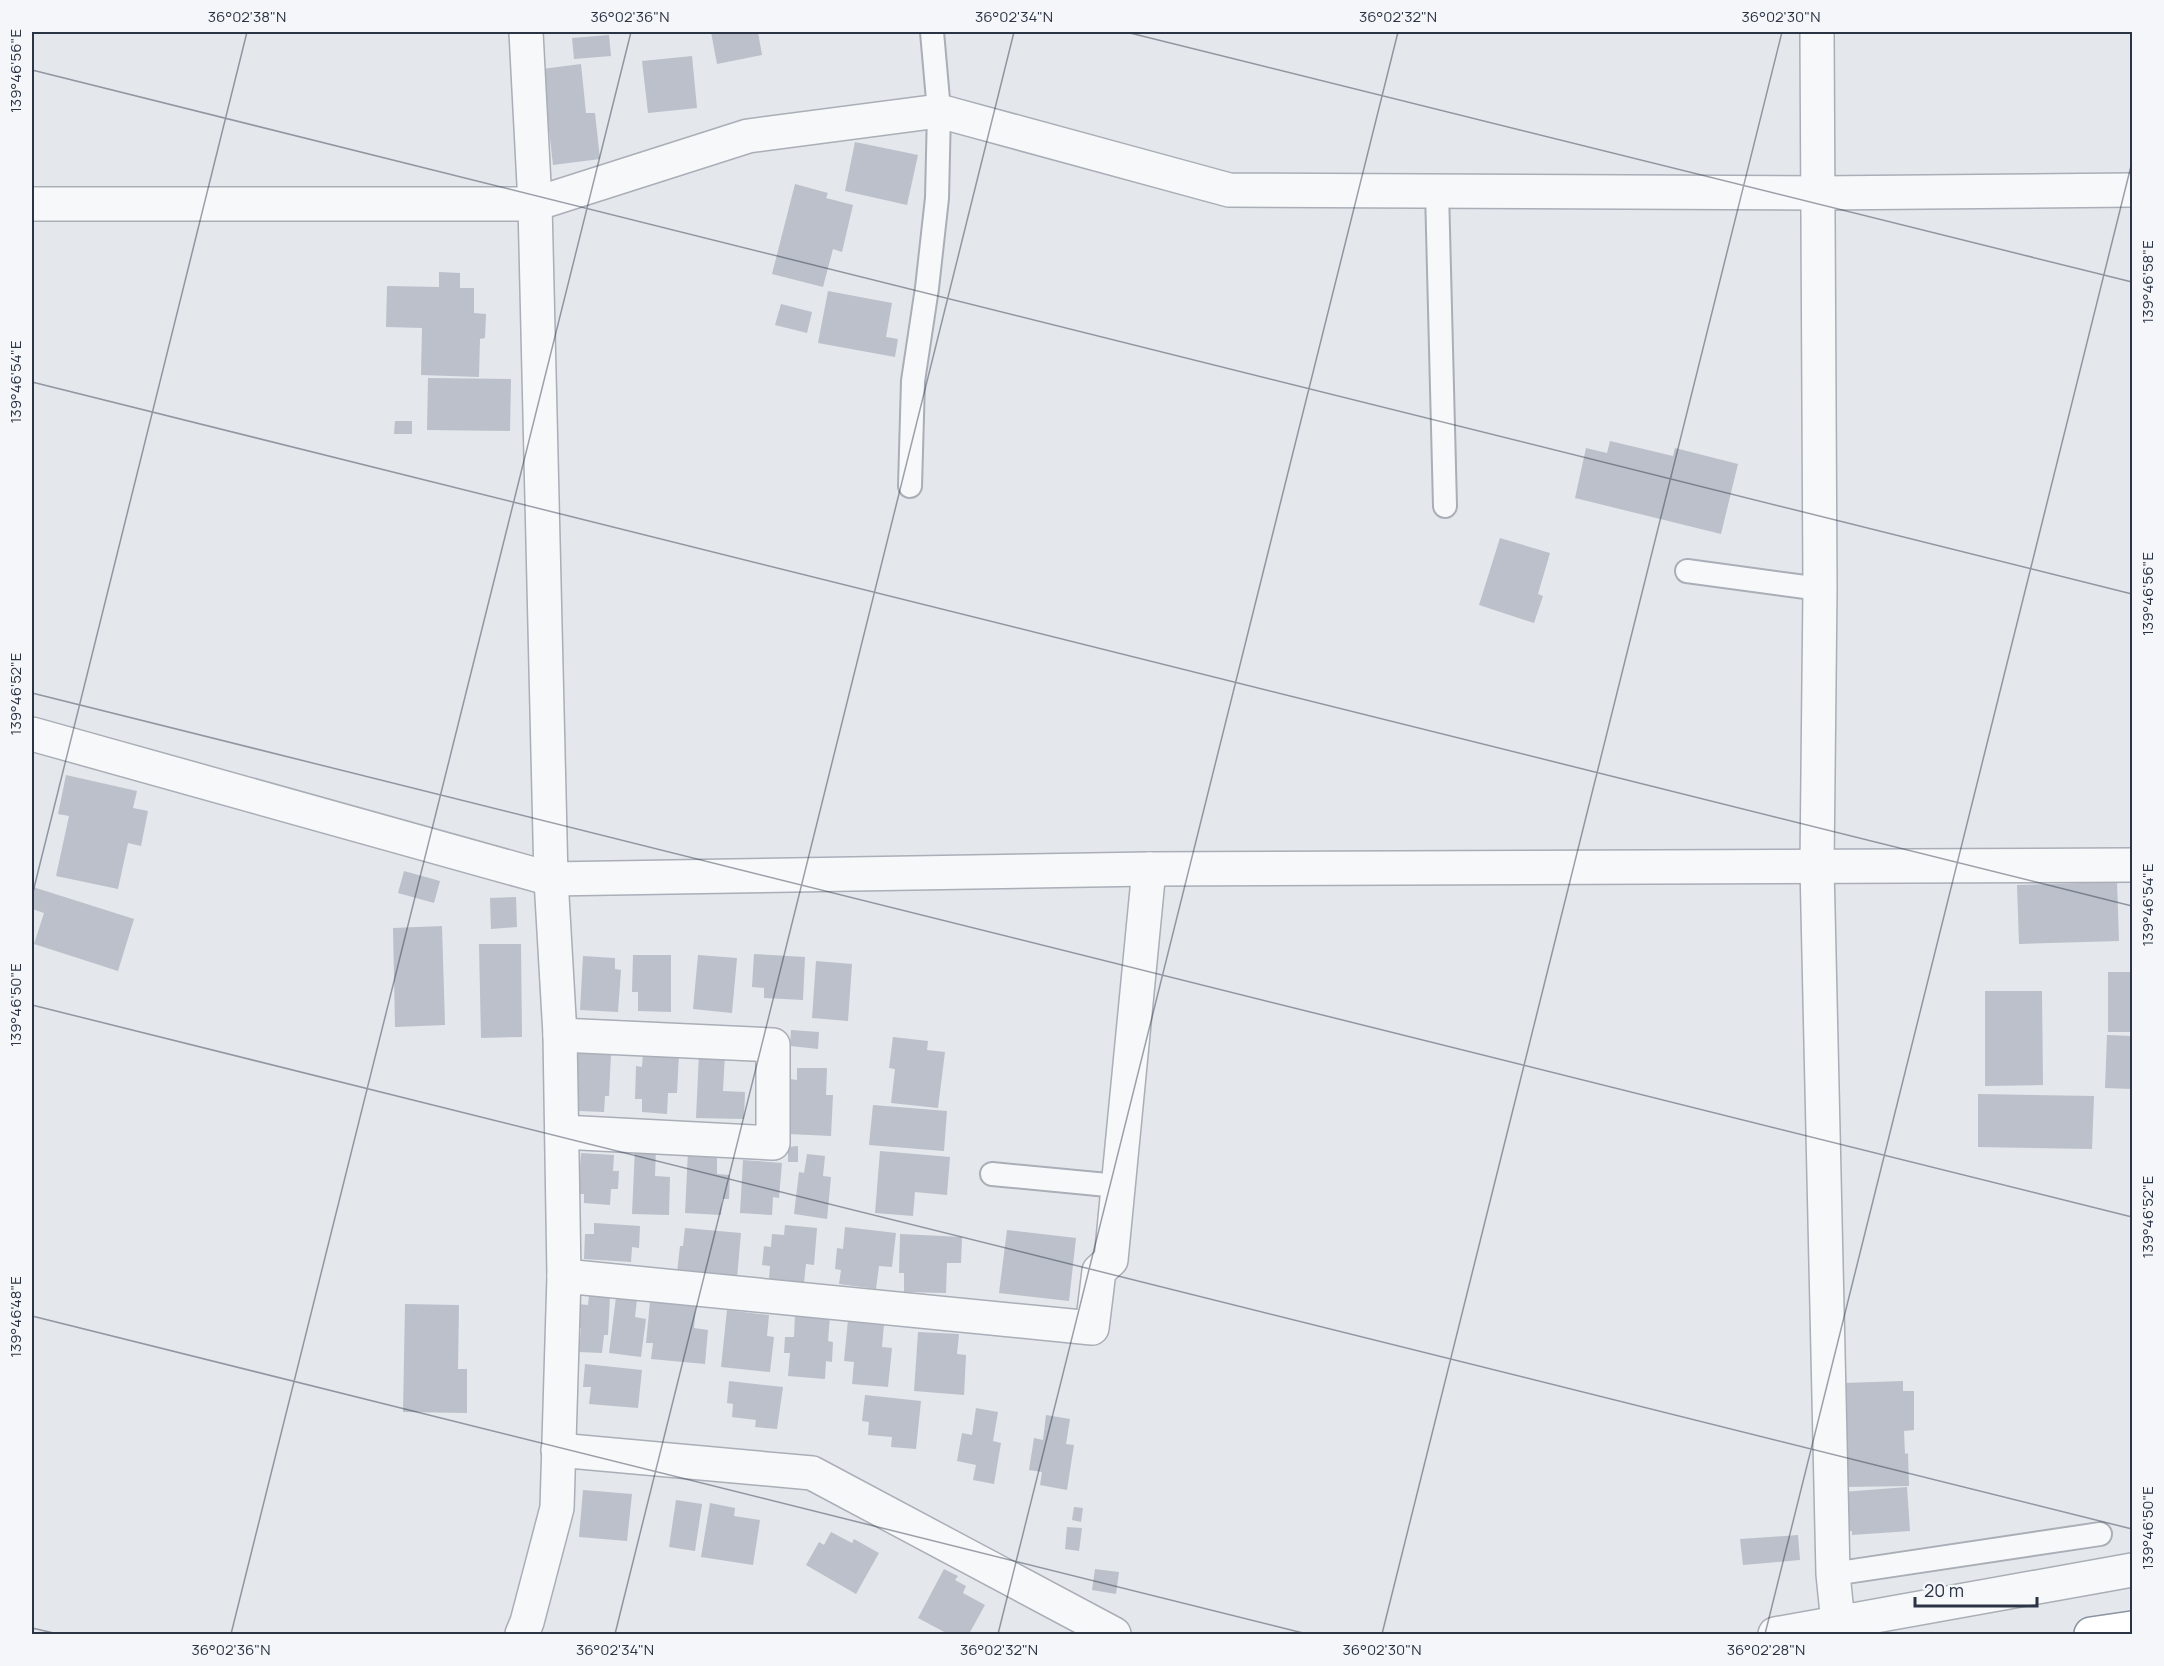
<svg xmlns="http://www.w3.org/2000/svg" width="2164" height="1666" viewBox="0 0 2164 1666" font-family="Manrope,sans-serif">
  <style>
    .building { fill: #bbc0ca }
    .lines { fill: none; stroke-linecap: round; stroke-linejoin: round }
    .service-casing { stroke: #a9aeb7; stroke-width: 26 }
    .minor-casing { stroke: #a9aeb7; stroke-width: 36 }
    .trunk-casing { stroke: #8b94a3; stroke-width: 36 }
    .service { stroke: #f7f8fa; stroke-width: 22 }
    .minor { stroke: #f7f8fa; stroke-width: 33 }
    .trunk { stroke: #fff; stroke-width: 33 }
    .ticks { fill: none; stroke: #2b3445; stroke-width: 1.5; stroke-opacity: 0.45 }
    .neatline { fill: none; stroke: #2b3445; stroke-width: 2 }
    .ticks-label { font-size: 15px; text-anchor: middle; fill: #2b3445 }
  </style>
  <rect width="100%" height="100%" fill="#e4e7ec"/>
  <g class="building">
    <polygon points="711,32 758,32 762,55 717,64"/>
    <polygon points="609,35 611,56 574,59 572,38"/>
    <polygon points="692,56 697,108 648,113 642,61"/>
    <polygon points="581,64 586,113 595,113 600,159 553,165 542,69"/>
    <polygon points="855,142 918,155 907,205 845,191"/>
    <polygon points="795,184 828,193 826,198 853,205 842,252 833,249 823,287 772,274"/>
    <polygon points="439,272 460,273 460,288 474,288 474,313 486,314 485,338 480,339 479,377 421,375 422,328 386,327 387,286 439,287"/>
    <polygon points="828,291 892,303 886,337 898,339 895,357 818,343"/>
    <polygon points="781,304 812,312 807,333 775,325"/>
    <polygon points="428,378 511,379 510,431 427,430"/>
    <polygon points="395,421 412,421 412,434 394,434"/>
    <polygon points="1610,441 1673,456 1675,448 1738,464 1721,534 1575,498 1586,448 1607,453"/>
    <polygon points="1500,538 1550,553 1538,594 1543,596 1534,623 1479,605"/>
    <polygon points="66,775 137,791 133,808 148,811 141,846 128,843 118,889 56,876 69,816 58,814"/>
    <polygon points="404,871 440,881 434,903 398,893"/>
    <polygon points="2117,882 2119,941 2019,944 2017,885"/>
    <polygon points="33,887 134,919 118,971 34,944 44,913 32,909"/>
    <polygon points="516,897 517,927 491,929 490,898"/>
    <polygon points="442,926 445,1025 395,1027 393,928"/>
    <polygon points="479,944 521,944 522,1037 481,1038"/>
    <polygon points="754,954 805,957 803,1000 764,998 764,988 752,987"/>
    <polygon points="633,955 671,955 671,1012 638,1011 638,992 632,992"/>
    <polygon points="698,955 737,958 732,1013 693,1009"/>
    <polygon points="583,956 615,958 615,969 621,970 618,1012 580,1010"/>
    <polygon points="816,961 852,964 848,1021 812,1018"/>
    <rect x="2108" y="972" width="24" height="60"/>
    <polygon points="1985,991 2042,991 2043,1085 1985,1086"/>
    <polygon points="791,1030 819,1032 818,1049 790,1046"/>
    <polygon points="2107,1035 2132,1036 2132,1089 2105,1088"/>
    <polygon points="893,1037 928,1041 927,1050 945,1052 938,1108 891,1103 895,1069 889,1068"/>
    <polygon points="577,1052 611,1054 609,1096 605,1096 604,1112 579,1111 579,1102 573,1102"/>
    <polygon points="643,1053 679,1054 677,1093 668,1093 667,1114 642,1112 642,1099 635,1099 636,1066 642,1067"/>
    <polygon points="699,1053 725,1054 723,1091 745,1092 744,1119 696,1118"/>
    <polygon points="797,1068 827,1068 826,1095 833,1095 831,1136 788,1134 790,1079 797,1080"/>
    <polygon points="1978,1094 2094,1096 2092,1149 1978,1147"/>
    <polygon points="873,1105 947,1111 944,1151 869,1145"/>
    <polygon points="798,1146 798,1162 788,1162 788,1147"/>
    <polygon points="635,1147 656,1148 655,1176 670,1177 669,1215 632,1214"/>
    <polygon points="688,1151 717,1153 717,1174 730,1175 729,1199 722,1199 721,1215 685,1213"/>
    <polygon points="880,1151 950,1157 947,1195 915,1192 913,1216 875,1213"/>
    <polygon points="581,1153 614,1155 613,1171 619,1171 618,1189 611,1189 610,1205 584,1203 584,1194 578,1194"/>
    <polygon points="807,1154 825,1156 823,1176 831,1177 827,1219 794,1214 799,1172 804,1173"/>
    <polygon points="743,1160 782,1163 779,1198 773,1197 772,1215 740,1213"/>
    <polygon points="594,1223 640,1226 639,1248 632,1247 631,1262 584,1259 585,1234 594,1234"/>
    <polygon points="785,1225 817,1228 814,1265 806,1264 804,1283 769,1279 770,1266 762,1265 764,1246 771,1247 772,1234 784,1235"/>
    <polygon points="845,1227 896,1233 892,1267 879,1266 876,1289 839,1284 841,1270 835,1269 837,1248 843,1249"/>
    <polygon points="685,1228 741,1233 737,1278 677,1273 680,1246 683,1246"/>
    <polygon points="1007,1230 1076,1238 1069,1301 999,1293"/>
    <polygon points="900,1234 962,1237 961,1263 947,1263 946,1293 904,1292 904,1273 899,1273"/>
    <polygon points="589,1295 610,1297 608,1335 604,1335 602,1353 579,1352 581,1328 576,1327 578,1304 588,1305"/>
    <polygon points="616,1297 637,1300 635,1317 646,1319 641,1357 609,1353"/>
    <polygon points="650,1302 696,1306 694,1328 708,1330 705,1364 651,1359 653,1343 646,1343"/>
    <polygon points="405,1304 459,1305 458,1369 467,1369 467,1413 403,1412"/>
    <polygon points="727,1310 769,1315 767,1336 774,1337 770,1372 721,1367"/>
    <polygon points="795,1314 830,1316 828,1341 833,1342 832,1362 826,1361 825,1379 788,1376 790,1353 784,1353 785,1337 794,1337"/>
    <polygon points="848,1320 884,1324 882,1347 892,1348 888,1387 852,1384 854,1362 844,1361"/>
    <polygon points="918,1332 959,1334 957,1354 966,1355 964,1395 914,1391"/>
    <polygon points="585,1364 642,1370 638,1408 589,1404 591,1387 583,1387"/>
    <polygon points="729,1381 783,1387 777,1429 755,1427 756,1420 732,1417 733,1404 727,1403"/>
    <polygon points="1903,1381 1903,1391 1914,1391 1914,1430 1904,1431 1905,1454 1908,1453 1909,1486 1845,1487 1843,1383"/>
    <polygon points="865,1395 921,1401 916,1449 891,1447 892,1437 868,1435 869,1422 862,1421"/>
    <polygon points="976,1408 998,1412 993,1441 1001,1443 994,1484 973,1480 976,1465 957,1461 962,1433 972,1435"/>
    <polygon points="1046,1415 1070,1419 1066,1444 1074,1445 1067,1490 1040,1485 1042,1472 1029,1470 1034,1438 1043,1440"/>
    <polygon points="1907,1487 1910,1531 1852,1535 1852,1531 1846,1532 1842,1492"/>
    <polygon points="583,1490 632,1494 627,1541 579,1537"/>
    <polygon points="676,1500 702,1504 695,1551 669,1547"/>
    <polygon points="710,1503 735,1508 734,1516 760,1520 753,1565 701,1557"/>
    <polygon points="1074,1507 1083,1508 1081,1522 1072,1520"/>
    <polygon points="1067,1527 1082,1528 1079,1551 1065,1549"/>
    <polygon points="831,1532 852,1543 854,1539 879,1553 856,1594 806,1565 819,1542 824,1545"/>
    <polygon points="1798,1535 1800,1560 1743,1565 1740,1539"/>
    <polygon points="944,1569 958,1576 955,1580 966,1586 963,1593 985,1605 969,1634 948,1634 918,1618"/>
    <polygon points="1095,1569 1119,1572 1116,1594 1092,1590"/>
  </g>
  <g class="lines">
    <defs>
      <g id="service">
        <polyline points="1437,191 1445,506"/>
        <polyline points="910,486 913,381 927,288 937,198 939,111 932,32"/>
        <polyline points="1687,571 1820,589"/>
        <polyline points="992,1174 1118,1186"/>
        <polyline points="1833,1574 2100,1534"/>
      </g>
      <g id="minor">
        <polyline points="1817,32 1820,589 1817,866 1833,1574 1838,1623"/>
        <polyline points="32,204 535,204 748,136 939,111 1229,190 1819,193 2132,190"/>
        <polyline points="32,734 551,879 1149,869 2132,865"/>
        <polyline points="560,1035 773,1045 773,1143 562,1132"/>
        <polyline points="564,1276 1092,1328 1099,1271 1111,1260 1149,869"/>
        <polyline points="558,1450 812,1473 1114,1634"/>
        <polyline points="522,1634 527,1622 557,1508 564,1276 560,1035 551,879 535,204 526,32"/>
        <polyline points="1775,1634 2132,1570"/>
      </g>
      <polyline id="trunk" points="2091,1634 2132,1628"/>
    </defs>
    <use href="#service" class="service-casing"/>
    <use href="#minor" class="minor-casing"/>
    <use href="#trunk" class="trunk-casing"/>
    <use href="#service" class="service"/>
    <use href="#minor" class="minor"/>
    <use href="#trunk" class="trunk"/>
  </g>
  <path class="ticks" d="M1126,32L2132,282M32,70L2132,594M32,382L2132,906M32,693L2132,1217M32,896L247,32M32,1005L2132,1529M32,1316L1307,1634M32,1628L58,1634M231,1634L631,32M615,1634L1014,32M998,1634L1398,32M1382,1634L1782,32M1765,1634L2132,162"/>
  <rect width="2164" height="1666" fill="none" stroke="#f4f6f9" stroke-width="66"/>
  <path d="M1915 1597v9h122v-9" fill="none" stroke="#2b3445" stroke-width="3"/>
  <text x="1924" y="1597" font-size="18" fill="#2b3445" stroke="#f4f6f9" stroke-width="4.5" paint-order="stroke">20 m</text>
  <rect x="33" y="33" width="2098" height="1600" class="neatline"/>
  <g class="ticks-label">
    <text x="247" y="22">36°02'38"N</text>
    <text x="630" y="22">36°02'36"N</text>
    <text x="1014" y="22">36°02'34"N</text>
    <text x="1398" y="22">36°02'32"N</text>
    <text x="1781" y="22">36°02'30"N</text>
    <text transform="translate(16 71) rotate(-90)" y="5">139°46'56"E</text>
    <text transform="translate(2148 282) rotate(-90)" y="5">139°46'58"E</text>
    <text transform="translate(16 382) rotate(-90)" y="5">139°46'54"E</text>
    <text transform="translate(2148 594) rotate(-90)" y="5">139°46'56"E</text>
    <text transform="translate(16 694) rotate(-90)" y="5">139°46'52"E</text>
    <text transform="translate(2148 905) rotate(-90)" y="5">139°46'54"E</text>
    <text transform="translate(16 1005) rotate(-90)" y="5">139°46'50"E</text>
    <text transform="translate(2148 1217) rotate(-90)" y="5">139°46'52"E</text>
    <text transform="translate(16 1317) rotate(-90)" y="5">139°46'48"E</text>
    <text transform="translate(2148 1528) rotate(-90)" y="5">139°46'50"E</text>
    <text x="231" y="1655">36°02'36"N</text>
    <text x="615" y="1655">36°02'34"N</text>
    <text x="999" y="1655">36°02'32"N</text>
    <text x="1382" y="1655">36°02'30"N</text>
    <text x="1766" y="1655">36°02'28"N</text>
  </g>
</svg>
